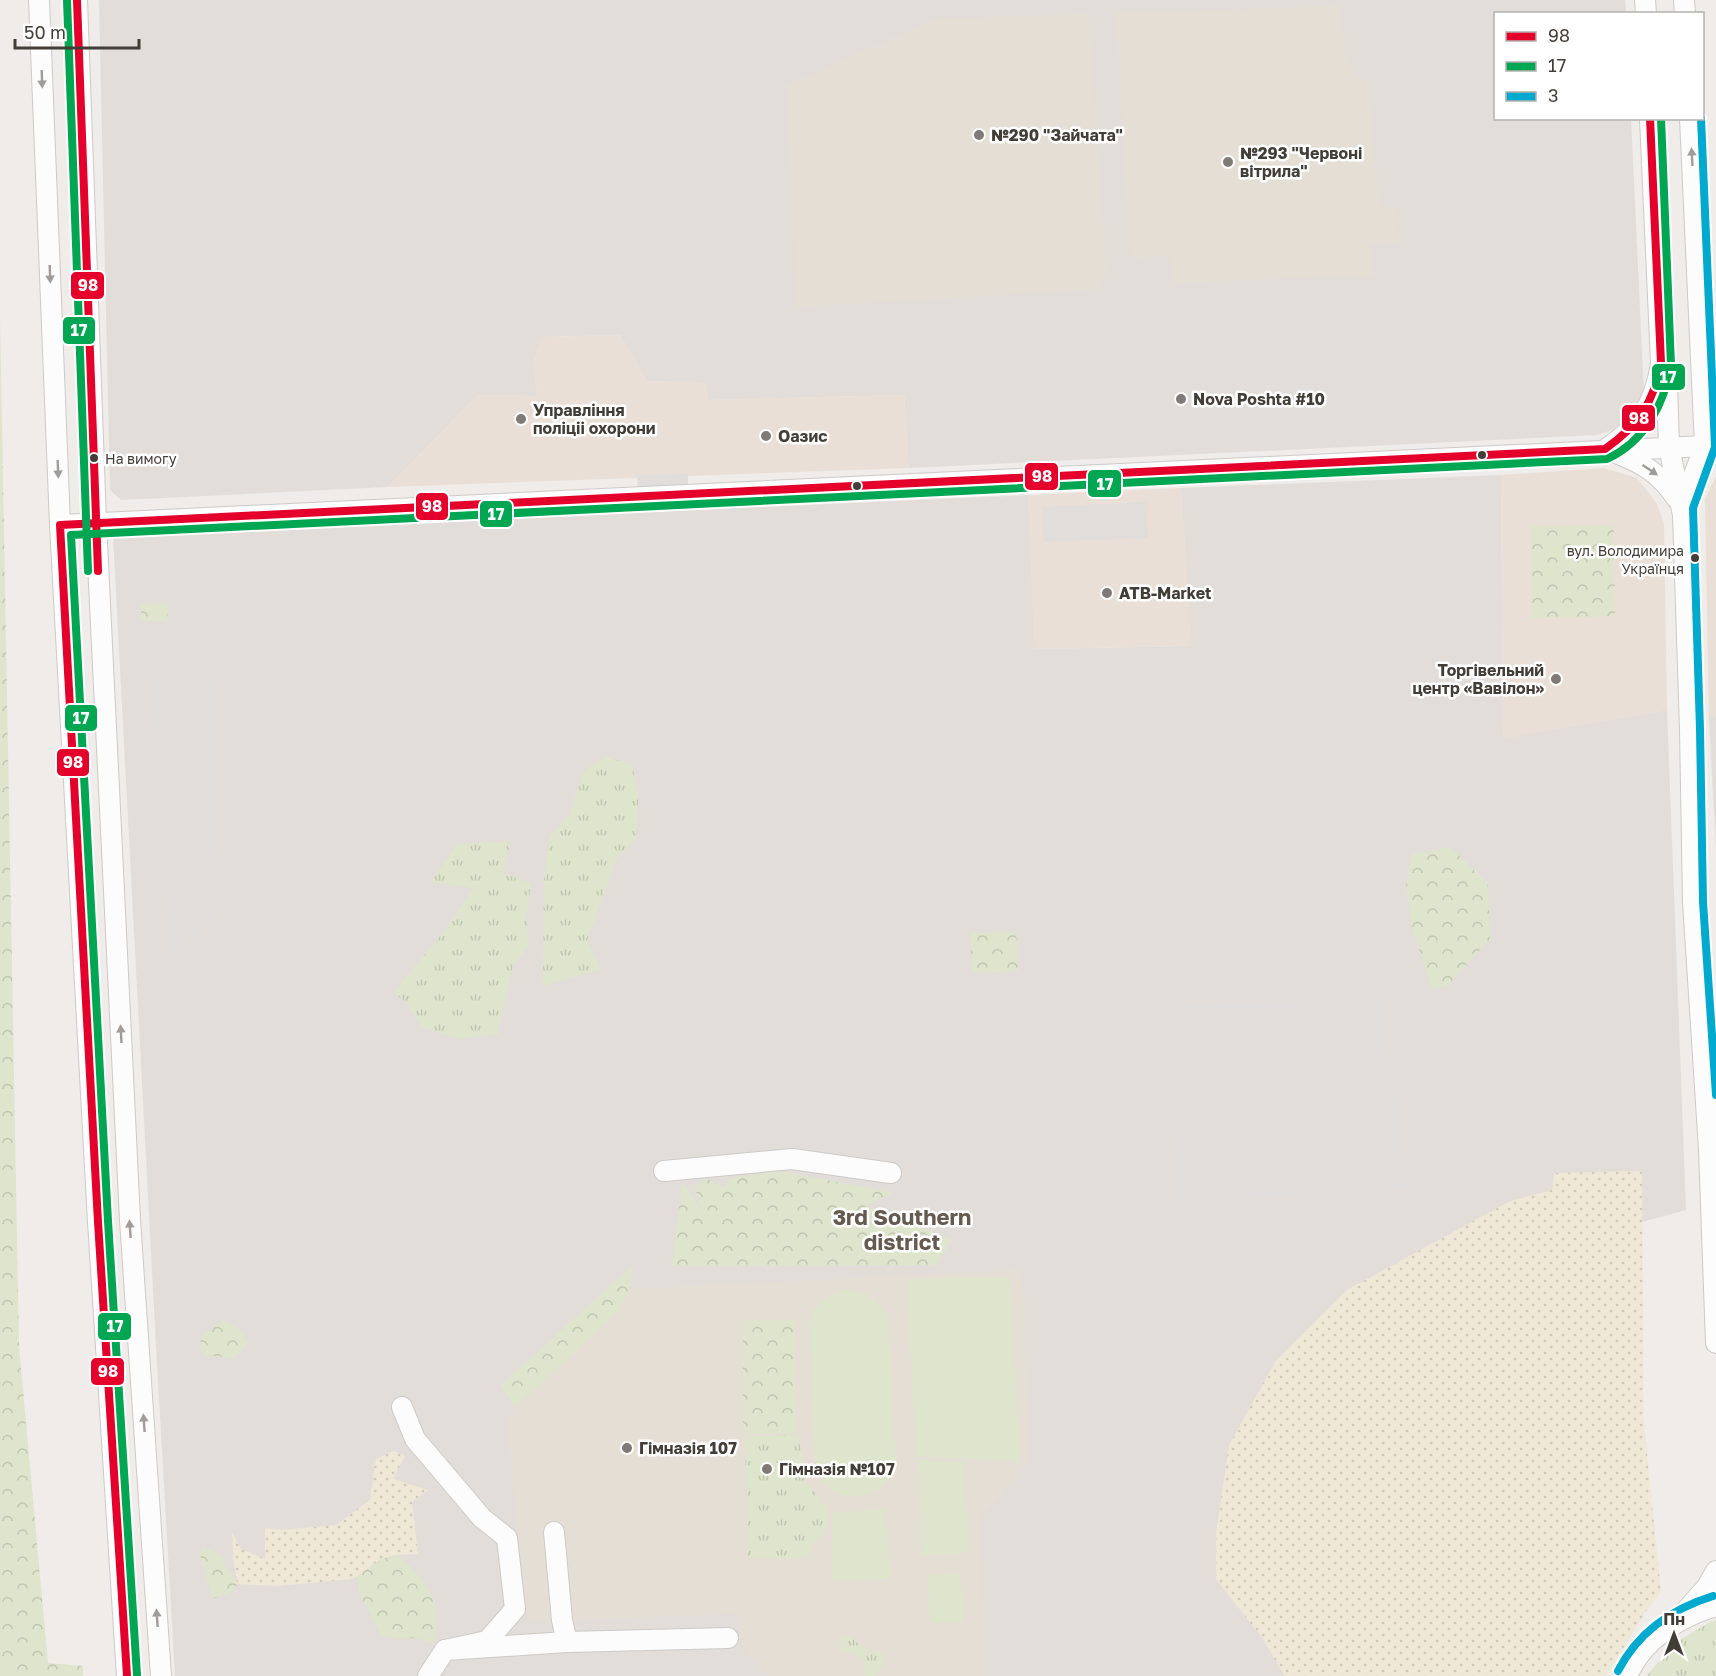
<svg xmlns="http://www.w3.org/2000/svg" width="1716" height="1676" viewBox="0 0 1716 1676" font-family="'Golos Text',sans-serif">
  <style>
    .residential { fill: #e2ddd8 }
    .commercial { fill: #e9dfd6 }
    .education { fill: #e5ded5 }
    .grass { fill: url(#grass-tufts) }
    .forest { fill: url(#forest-crowns) }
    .sand { fill: url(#sand-dots) }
    .garden { fill: #dee5cc }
    .parking { fill: #e0ddda }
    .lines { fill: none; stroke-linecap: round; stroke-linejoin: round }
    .minor-casing { stroke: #cdcac7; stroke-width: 22 }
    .minor { stroke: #fdfcfc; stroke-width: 20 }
    .bus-1-casing { stroke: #fff; stroke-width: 12 }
    .bus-2-casing { stroke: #fff; stroke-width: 12 }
    .bus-3-casing { stroke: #fff; stroke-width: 12 }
    .bus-1 { stroke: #e4002b; stroke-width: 8 }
    .bus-2 { stroke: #00a651; stroke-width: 8 }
    .bus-3 { stroke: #00a9ce; stroke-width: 8 }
    .oneway { fill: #a09c9a }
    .poi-dot { fill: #7f7a75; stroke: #fff; stroke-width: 2 }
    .bus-dot { fill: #433d37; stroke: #fff; stroke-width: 2 }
    .labels { text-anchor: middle; stroke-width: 5; stroke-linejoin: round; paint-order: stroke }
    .bus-label { font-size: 14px; fill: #433d37; stroke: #fff; text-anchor: start }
    .poi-label { font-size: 16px; font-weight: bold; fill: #433d37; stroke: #fff; text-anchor: start }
    .district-label { font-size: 22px; font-weight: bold; fill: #655a4f; stroke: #fff }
    .line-badge { stroke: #fff; stroke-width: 2 }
    .badge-label { font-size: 16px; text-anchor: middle; font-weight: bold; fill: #fff }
  </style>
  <defs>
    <pattern id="grass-tufts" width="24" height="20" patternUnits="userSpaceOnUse" patternTransform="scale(1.5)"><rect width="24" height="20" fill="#dee5cc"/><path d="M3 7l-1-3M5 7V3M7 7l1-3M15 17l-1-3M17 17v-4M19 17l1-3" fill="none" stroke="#c0c5b0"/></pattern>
    <pattern id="forest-crowns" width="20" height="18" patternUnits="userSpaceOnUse" patternTransform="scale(1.5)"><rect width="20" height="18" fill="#dee5cc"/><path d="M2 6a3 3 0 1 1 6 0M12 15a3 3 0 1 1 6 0" fill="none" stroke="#c0c5b0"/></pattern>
    <pattern id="sand-dots" width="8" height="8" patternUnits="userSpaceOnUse" patternTransform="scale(1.5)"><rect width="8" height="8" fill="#f0e8d6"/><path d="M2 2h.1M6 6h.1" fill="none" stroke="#cfc8b8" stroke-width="1.8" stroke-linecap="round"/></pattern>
  </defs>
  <rect width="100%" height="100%" fill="#efece9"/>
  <g class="residential">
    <polygon points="99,0 1625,0 1626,13 1496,14 1496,118 1631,119 1644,395 1633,414 1612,430 1597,435 909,468 904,395 708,400 706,383 647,381 620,335 542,337 534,362 537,396 478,395 388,487 121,500 110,490"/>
    <polygon points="1501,475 1503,738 1667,710 1686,1210 1379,1294 1335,1676 175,1676 156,1346 113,536 1028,495 1035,649 1191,646 1181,488"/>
    <polygon points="1716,716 1716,849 1709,717"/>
  </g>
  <g class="commercial">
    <polygon points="620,335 647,381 706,383 708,400 904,395 909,468 388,487 478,395 537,396 534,362 542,337"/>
    <polygon points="1604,468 1637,478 1657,504 1664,524 1667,710 1503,739 1501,475"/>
    <polygon points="1716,476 1716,716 1709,717 1705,499"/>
    <polygon points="1181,488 1192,646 1034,649 1028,495"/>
  </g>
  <g class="education">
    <polygon points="1340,6 1346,64 1368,84 1379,206 1398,207 1399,243 1371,245 1373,275 1172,283 1170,256 1130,258 1116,13"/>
    <polygon points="1088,14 1106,268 1101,289 796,307 787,85 935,19"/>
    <polygon points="1022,1270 1029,1461 980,1519 985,1676 769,1676 745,1652 736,1614 528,1621 507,1426 511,1413 619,1310 628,1289"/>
  </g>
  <g class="grass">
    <polygon points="606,757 632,764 638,794 637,838 617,858 587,940 601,969 543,986 544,875 550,836 569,815 584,771"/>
    <polygon points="511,841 502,873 531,883 526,917 529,946 513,965 498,1034 458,1039 421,1027 409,1006 394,992 446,929 473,888 431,882 457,844"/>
    <polygon points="799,1435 804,1479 829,1512 829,1522 822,1535 812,1544 805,1559 748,1557 745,1436"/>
    <polygon points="1716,1620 1716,1676 1647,1676 1673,1644 1710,1622"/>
    <polygon points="849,1636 869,1652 880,1651 885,1659 878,1676 863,1676 866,1663 862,1658 840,1649 843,1637"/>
  </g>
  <g class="forest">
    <polygon points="0,316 19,1347 48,1663 83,1666 83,1676 0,1676"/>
    <polygon points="1614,525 1615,616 1532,618 1530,526"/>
    <polygon points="167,603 168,621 141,621 141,604"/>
    <polygon points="1451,847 1488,884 1490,939 1448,985 1432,989 1412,928 1406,886 1412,854"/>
    <polygon points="1016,932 1018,971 972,973 970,933"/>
    <polygon points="780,1171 894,1193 865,1206 952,1240 936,1265 672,1266 682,1181 702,1212 695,1186 706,1179 726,1187 730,1178"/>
    <polygon points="631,1267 633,1270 631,1284 619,1310 516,1407 500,1386"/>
    <polygon points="223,1320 239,1329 248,1343 235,1358 206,1355 199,1349 202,1336"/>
    <polygon points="794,1320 796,1433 743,1434 743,1320"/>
    <polygon points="203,1547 222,1556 223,1563 238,1584 231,1592 212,1599 200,1554"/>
    <path d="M395,1555C413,1565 433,1590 436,1610C438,1620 435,1633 435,1643L415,1638L398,1639L381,1635L358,1591L356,1566Z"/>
  </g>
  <g class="sand">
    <polygon points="1642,1171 1644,1423 1661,1592 1645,1613 1606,1676 1285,1676 1262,1638 1216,1579 1216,1533 1229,1445 1275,1362 1347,1290 1510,1201 1552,1190 1554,1173"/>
    <polygon points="393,1451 405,1456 393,1479 428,1490 412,1502 418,1554 395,1555 381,1559 353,1579 276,1586 238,1584 234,1565 232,1532 241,1549 265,1559 265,1528 284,1530 336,1525 370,1500 376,1459"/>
  </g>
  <g class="garden">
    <polygon points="1009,1277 1020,1461 916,1457 907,1279"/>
    <path d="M842,1290C864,1290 877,1298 888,1317L896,1463C885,1502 836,1509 816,1473L809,1321C815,1304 825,1296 842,1290Z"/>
    <polygon points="918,1460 964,1462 969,1553 922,1555"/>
    <polygon points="885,1509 891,1579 832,1581 832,1513"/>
    <polygon points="960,1574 964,1621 930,1623 927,1575"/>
  </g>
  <g class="parking">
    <polygon points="688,474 688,491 638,492 637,475"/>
    <polygon points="1146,502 1148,538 1044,542 1042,507"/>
    <polygon points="211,678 222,914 167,955 155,679"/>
    <polygon points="1379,1000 1409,1188 1176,1202 1167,1041 1186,1041 1183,1005"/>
  </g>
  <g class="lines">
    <defs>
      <g id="minor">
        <polyline points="39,0 60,525 98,1222 127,1676"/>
        <polyline points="77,0 96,522 130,1220 161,1676"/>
        <polyline points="1645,0 1646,14"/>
        <polyline points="1684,0 1685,14"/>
        <polyline points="1661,363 1667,382 1669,447 1683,515 1690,729 1693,902 1709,1149 1716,1343"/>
        <path d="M1606,449C1640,426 1655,404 1661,363L1650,118"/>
        <path d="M1613,452C1642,463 1659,472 1677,499"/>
        <polyline points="1682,506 1705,446 1690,118"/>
        <polyline points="60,525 1705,446"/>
        <polyline points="664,1171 792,1159 891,1173"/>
        <polyline points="402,1407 415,1439 482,1518 507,1538 515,1609 487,1641 445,1650"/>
        <polyline points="554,1532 562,1620 567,1642"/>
        <polyline points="1681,1616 1707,1587 1716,1571"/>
        <polyline points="428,1676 445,1650 567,1642 728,1638"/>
        <path d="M1627,1676C1642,1640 1680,1616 1716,1606"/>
      </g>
    </defs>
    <use href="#minor" class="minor-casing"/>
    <use href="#minor" class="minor"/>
    <defs>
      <g id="bus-1">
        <polyline points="77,0 98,571"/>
        <path d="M127,1676L98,1222L60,525L1605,449C1639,425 1653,404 1661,363L1650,118"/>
      </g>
      <g id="bus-2">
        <polyline points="67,0 88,571"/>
        <path d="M137,1675L108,1221L71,535L1607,459C1645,441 1664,405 1671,365L1661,118"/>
      </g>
      <g id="bus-3">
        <polyline points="1701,118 1715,447 1693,508 1700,729 1703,902 1716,1095"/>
        <path d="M1618,1671C1638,1632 1671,1609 1713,1596"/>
      </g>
    </defs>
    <use href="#bus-1" class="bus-1-casing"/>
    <use href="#bus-2" class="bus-2-casing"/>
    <use href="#bus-3" class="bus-3-casing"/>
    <use href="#bus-1" class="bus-1"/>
    <use href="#bus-2" class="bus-2"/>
    <use href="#bus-3" class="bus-3"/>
  </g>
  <defs><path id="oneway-solid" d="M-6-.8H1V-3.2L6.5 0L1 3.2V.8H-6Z" transform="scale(1.5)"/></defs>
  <g class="oneway">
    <use href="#oneway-solid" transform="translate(42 79) rotate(88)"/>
    <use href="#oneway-solid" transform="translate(1692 157) rotate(-93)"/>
    <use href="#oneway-solid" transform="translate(50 274) rotate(88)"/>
    <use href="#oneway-solid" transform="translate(58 469) rotate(88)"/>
    <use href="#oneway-solid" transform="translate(1650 470) rotate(34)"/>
    <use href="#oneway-solid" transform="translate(121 1034) rotate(-93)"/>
    <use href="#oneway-solid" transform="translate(130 1229) rotate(-94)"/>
    <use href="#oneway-solid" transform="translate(144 1423) rotate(-94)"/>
    <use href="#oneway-solid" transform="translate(157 1618) rotate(-94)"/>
  </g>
  <g class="poi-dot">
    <circle cx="979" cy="135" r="6"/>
    <circle cx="1228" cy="162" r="6"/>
    <circle cx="1181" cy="399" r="6"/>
    <circle cx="521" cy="419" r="6"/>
    <circle cx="766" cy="436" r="6"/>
    <circle cx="1107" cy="593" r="6"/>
    <circle cx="1556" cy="679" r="6"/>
    <circle cx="627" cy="1448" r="6"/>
    <circle cx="767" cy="1469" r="6"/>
  </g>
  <g class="bus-dot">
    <circle cx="1482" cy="455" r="5"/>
    <circle cx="94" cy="458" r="5"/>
    <circle cx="857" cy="486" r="5"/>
    <circle cx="1695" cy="558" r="5"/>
  </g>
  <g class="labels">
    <g class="bus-label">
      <text x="105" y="464">На вимогу</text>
      <text x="1684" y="556" text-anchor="end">вул. Володимира<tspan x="1684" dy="18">Українця</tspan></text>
    </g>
    <g class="poi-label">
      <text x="991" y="141">№290 "Зайчата"</text>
      <text x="1240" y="159">№293 "Червоні<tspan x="1240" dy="18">вітрила"</tspan></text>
      <text x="1193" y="405">Nova Poshta #10</text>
      <text x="533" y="416">Управлiння<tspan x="533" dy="18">полiцii охорони</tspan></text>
      <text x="778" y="442">Оазис</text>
      <text x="1119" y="599">ATB-Market</text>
      <text x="1544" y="676" text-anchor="end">Торгівельний<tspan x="1544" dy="18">центр «Вавілон»</tspan></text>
      <text x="639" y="1454">Гімназія 107</text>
      <text x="779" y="1475">Гімназія №107</text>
    </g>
    <g class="district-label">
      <text x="902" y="1225">3rd Southern<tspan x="902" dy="25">district</tspan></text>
    </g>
  </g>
  <g class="line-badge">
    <rect x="70" y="271" width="35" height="29" rx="6" fill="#e4002b"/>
    <rect x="62" y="316" width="34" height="29" rx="6" fill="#00a651"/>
    <rect x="1651" y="363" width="35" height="28" rx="6" fill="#00a651"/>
    <rect x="1621" y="404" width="35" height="28" rx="6" fill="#e4002b"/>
    <rect x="1024" y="462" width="35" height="29" rx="6" fill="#e4002b"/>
    <rect x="1087" y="469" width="35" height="29" rx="6" fill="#00a651"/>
    <rect x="415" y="492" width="34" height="29" rx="6" fill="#e4002b"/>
    <rect x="479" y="500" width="34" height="28" rx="6" fill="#00a651"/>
    <rect x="64" y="704" width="34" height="28" rx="6" fill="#00a651"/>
    <rect x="56" y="748" width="34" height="29" rx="6" fill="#e4002b"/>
    <rect x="97" y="1312" width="35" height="29" rx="6" fill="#00a651"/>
    <rect x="90" y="1357" width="35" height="29" rx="6" fill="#e4002b"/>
  </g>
  <g class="badge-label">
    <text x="88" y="291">98</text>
    <text x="79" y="336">17</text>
    <text x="1668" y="383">17</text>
    <text x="1639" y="424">98</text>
    <text x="1042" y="482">98</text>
    <text x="1105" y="490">17</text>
    <text x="432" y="512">98</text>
    <text x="496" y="520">17</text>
    <text x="81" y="724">17</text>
    <text x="73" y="768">98</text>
    <text x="115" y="1332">17</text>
    <text x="108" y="1377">98</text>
  </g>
  <rect x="1494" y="12" width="210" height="108" fill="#ffffff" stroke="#b4b1af" stroke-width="1.5"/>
  <rect x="1506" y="32" width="30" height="9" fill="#e4002b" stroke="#b4b1af" stroke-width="1.5"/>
  <text x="1548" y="42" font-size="18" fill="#433d37">98</text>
  <rect x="1506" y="62" width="30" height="9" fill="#00a651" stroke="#b4b1af" stroke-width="1.5"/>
  <text x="1548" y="72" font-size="18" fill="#433d37">17</text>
  <rect x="1506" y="92" width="30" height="9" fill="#00a9ce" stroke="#b4b1af" stroke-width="1.5"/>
  <text x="1548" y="102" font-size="18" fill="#433d37">3</text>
  <g transform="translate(1674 1634)" stroke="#ffffff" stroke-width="4.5" paint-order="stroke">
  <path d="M0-4.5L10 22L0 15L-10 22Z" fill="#433d37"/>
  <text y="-9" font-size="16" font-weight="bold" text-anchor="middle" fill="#433d37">Пн</text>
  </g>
  <path d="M15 39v9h124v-9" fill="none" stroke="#433d37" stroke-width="3"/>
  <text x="24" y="39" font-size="18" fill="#433d37" stroke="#ffffff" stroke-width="4.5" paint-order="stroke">50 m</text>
</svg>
